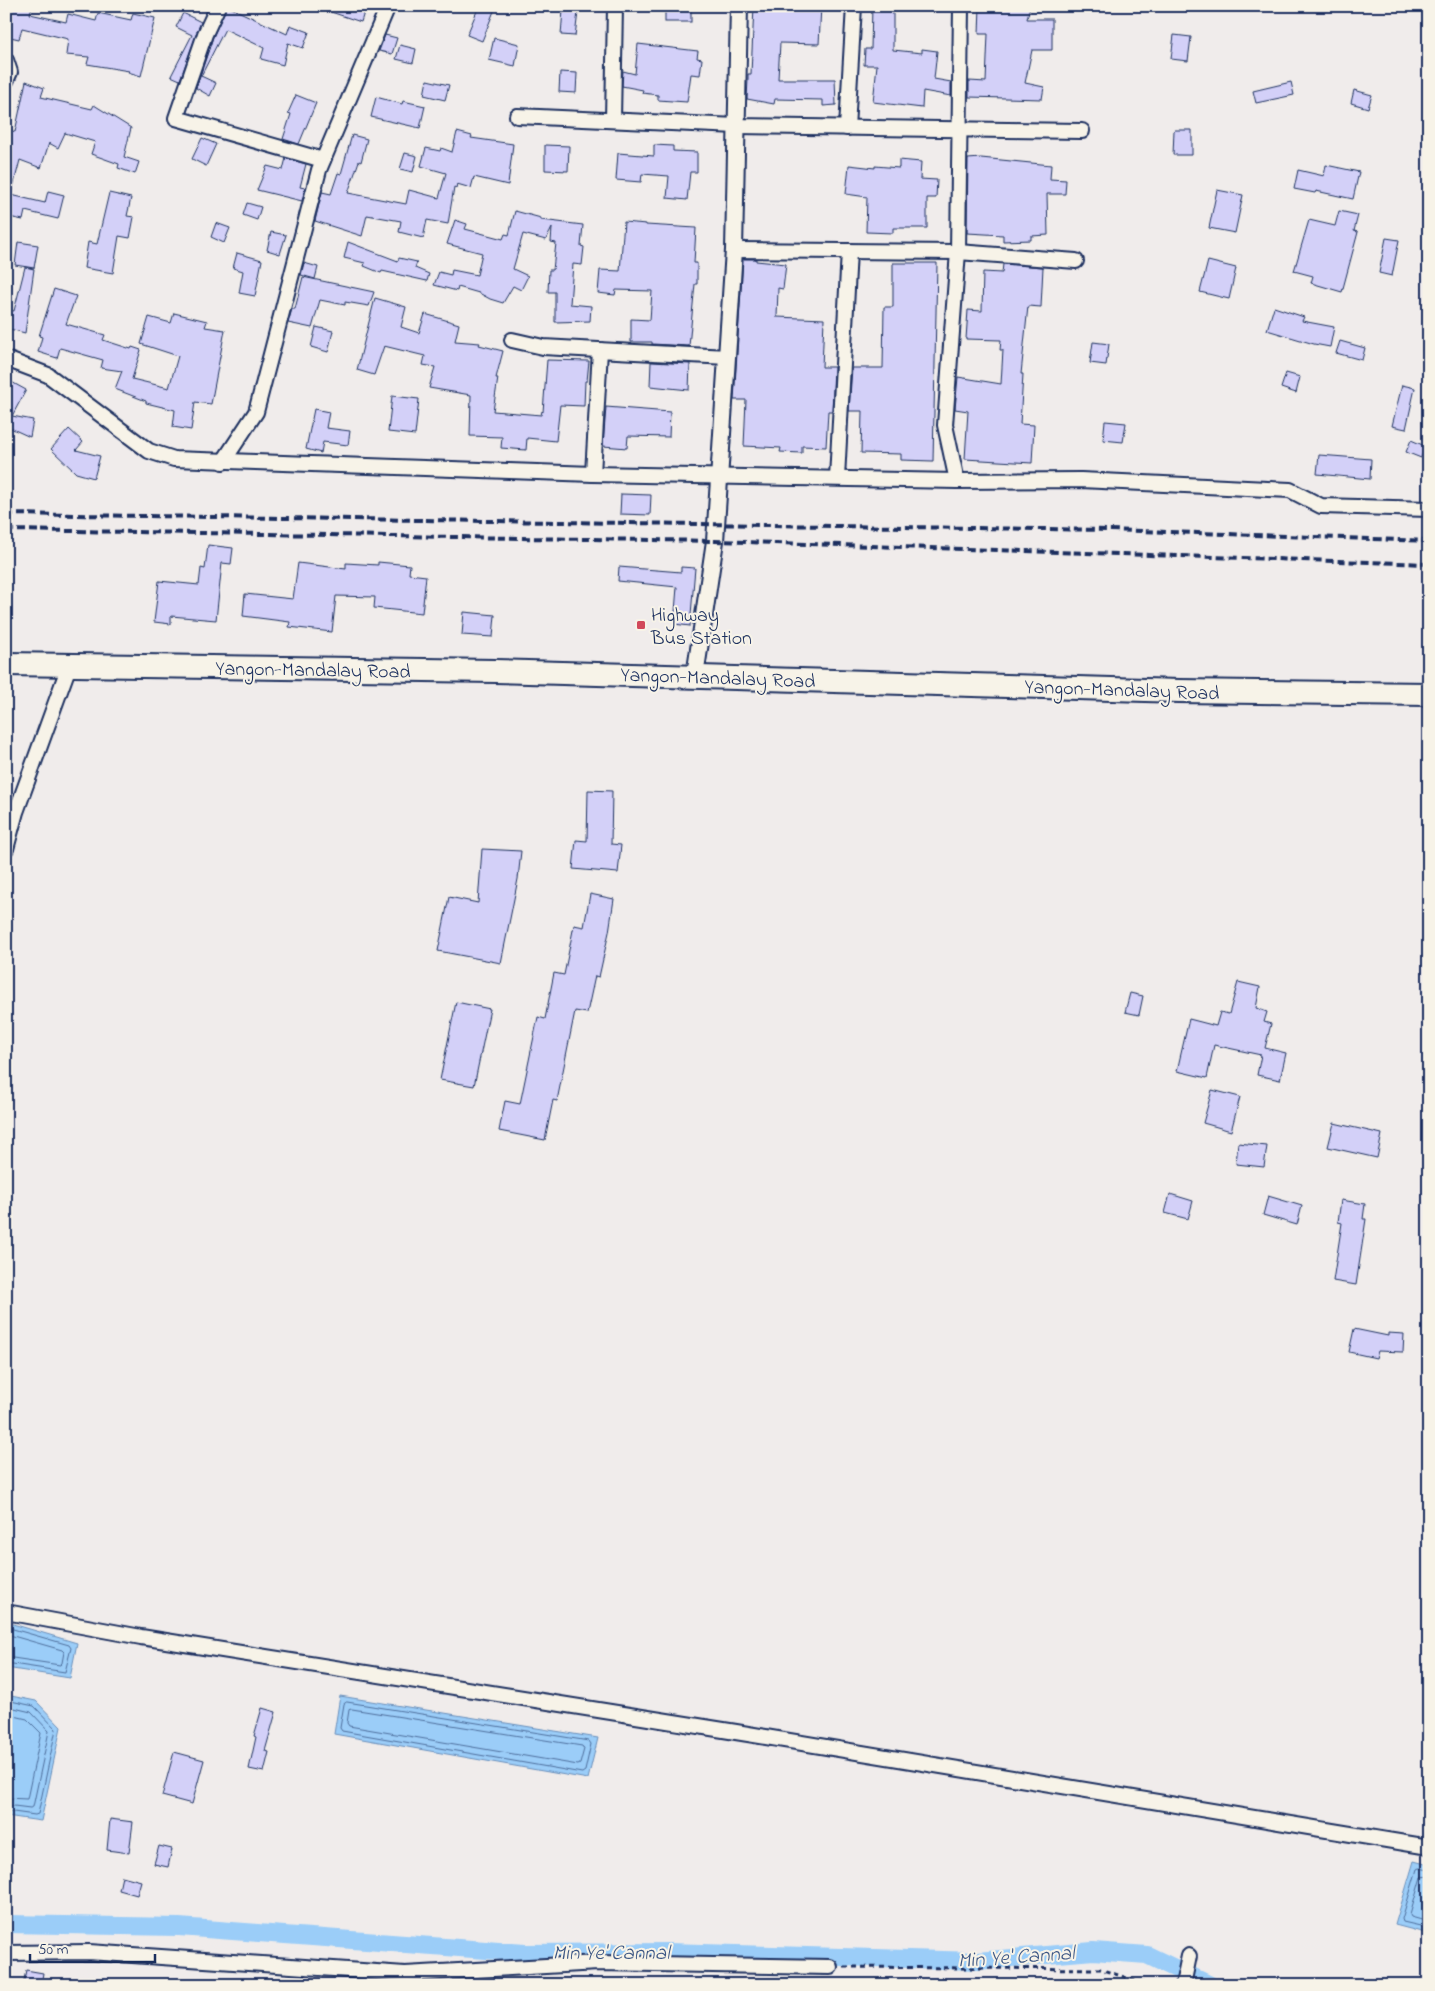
<svg xmlns="http://www.w3.org/2000/svg" width="1435" height="1991" viewBox="0 0 1435 1991" font-family="'Indie Flower',sans-serif">
  <style>
    .water { fill: #9bcdf8; stroke: #688eba }
    .lines { fill: none; stroke-linecap: round; stroke-linejoin: round }
    .shore { stroke: #4e6e9c; stroke-width: 1 }
    .canal { stroke: #9bcdf8; stroke-width: 18 }
    .building { fill: #d3d0f8; stroke: #1b2f5e }
    .minor-casing { stroke: #1b2f5e; stroke-width: 18 }
    .tertiary-casing { stroke: #1b2f5e; stroke-width: 20 }
    .trunk-casing { stroke: #1b2f5e; stroke-width: 26 }
    .path { stroke: #1b2f5e; stroke-width: 3; stroke-dasharray: 5 4; stroke-linecap: butt }
    .minor { stroke: #f7f3e8; stroke-width: 14 }
    .tertiary { stroke: #f7f3e8; stroke-width: 16 }
    .trunk { stroke: #f7f3e8; stroke-width: 22 }
    .rail { stroke: #1b2f5e; stroke-width: 4; stroke-dasharray: 8 4; stroke-linecap: butt }
    .poi-dot { fill: #d1495b; stroke: #f7f3e8; stroke-width: 2 }
    .labels { text-anchor: middle; stroke-width: 4; stroke-linejoin: round; paint-order: stroke }
    .poi-label { font-size: 20px; fill: #1b2f5e; stroke: #f7f3e8; text-anchor: start }
    .street-label { font-size: 20px; fill: #1b2f5e; stroke: #f7f3e8 }
    .water-label { font-size: 21px; font-style: italic; fill: #3b5684; stroke: #f7f3e8 }
  </style>
  <rect width="100%" height="100%" fill="#f0eceb"/>
  <filter id="ink" filterUnits="userSpaceOnUse"><feTurbulence type="fractalNoise" baseFrequency=".02" numOctaves="2"/><feDisplacementMap in="SourceGraphic" scale="10" xChannelSelector="R" yChannelSelector="G"/><feConvolveMatrix kernelMatrix="1 2 1 2 8 2 1 2 1" color-interpolation-filters="sRGB"/></filter>
  <g filter="url(#ink)">
    <g class="water">
      <polygon points="6,1622 77,1643 70,1678 6,1668"/>
      <polygon points="6,1695 36,1701 61,1727 41,1821 6,1816"/>
      <polygon points="340,1696 598,1738 588,1779 334,1734"/>
      <polygon points="1414,1861 1429,1865 1429,1934 1395,1925"/>
    </g>
    <g class="lines">
      <g class="shore">
        <polyline points="6,1627 69,1645 71,1648 65,1672 6,1663"/>
        <polyline points="6,1634 62,1650 64,1652 62,1663 60,1665 6,1657"/>
        <polyline points="6,1700 34,1706 56,1729 38,1814 35,1815 6,1811"/>
        <polygon points="347,1702 589,1741 591,1744 585,1771 582,1773 342,1731 340,1728 344,1704"/>
        <polyline points="6,1706 31,1712 49,1731 33,1807 30,1808 6,1805"/>
        <polygon points="352,1709 582,1746 584,1749 580,1764 578,1765 349,1726 347,1723 349,1710"/>
        <polyline points="6,1714 27,1719 41,1733 27,1799 6,1798"/>
        <polyline points="1429,1870 1419,1868 1417,1869 1402,1919 1403,1922 1429,1928"/>
        <polyline points="1429,1876 1421,1877 1410,1915 1411,1917 1429,1922"/>
      </g>
      <polyline class="canal" points="6,1924 179,1927 525,1953 668,1952 977,1961 1093,1951 1147,1955 1210,1985"/>
    </g>
    <g class="building">
      <polygon points="12,6 32,6 30,14 66,22 68,14 96,21 98,13 131,20 133,13 155,18 141,76 128,72 129,71 87,64 89,57 66,55 68,39 22,28 19,39 6,36 6,27"/>
      <polygon points="227,6 287,34 290,25 309,32 303,48 288,43 283,65 261,59 264,48 225,29 201,76 216,83 210,96 196,88 213,37"/>
      <polygon points="322,6 366,6 361,22 322,9"/>
      <polygon points="479,6 496,6 482,41 467,35"/>
      <rect x="665" y="6" width="26" height="16"/>
      <polygon points="754,6 821,6 819,44 780,43 778,79 835,79 836,105 823,106 823,100 775,99 774,104 747,99 748,79 748,74 751,74"/>
      <polygon points="872,6 893,6 893,50 922,53 922,49 937,51 934,79 951,82 951,96 923,91 922,108 873,102 877,65 864,65 865,49 871,49"/>
      <polygon points="980,6 1030,6 1027,19 1052,19 1052,50 1032,50 1025,83 1044,87 1042,99 969,97 969,81 986,82 988,34 979,34"/>
      <polygon points="563,10 578,12 575,36 561,35"/>
      <polygon points="183,13 201,22 180,80 171,76 192,35 176,27"/>
      <polygon points="385,35 397,38 392,54 379,51"/>
      <polygon points="1174,35 1191,37 1188,61 1171,59"/>
      <polygon points="494,38 519,44 515,66 489,60"/>
      <polygon points="638,44 698,51 697,58 702,59 700,75 691,74 687,102 658,100 658,95 642,93 643,90 622,86 623,71 635,74"/>
      <polygon points="400,45 416,49 413,63 396,59"/>
      <polygon points="560,72 577,73 576,93 559,92"/>
      <polygon points="427,80 449,85 445,100 424,95"/>
      <polygon points="26,81 44,88 41,97 92,109 94,105 131,128 124,157 139,162 135,174 118,168 119,164 91,154 95,142 65,133 58,148 49,143 41,168 20,160 11,195 45,203 48,191 64,195 58,219 25,211 23,220 9,217 11,209 6,208 6,128 15,132"/>
      <polygon points="1291,82 1294,95 1256,103 1253,91"/>
      <polygon points="1354,90 1372,95 1368,108 1351,103"/>
      <polygon points="296,95 316,103 299,144 283,139 291,114 288,113"/>
      <polygon points="376,97 402,104 403,101 425,106 420,128 371,117"/>
      <polygon points="1174,130 1192,130 1192,155 1173,155"/>
      <polygon points="457,132 472,136 471,138 513,144 508,185 474,177 471,188 457,184 456,188 454,187 448,224 427,220 423,238 399,232 401,221 367,215 362,236 315,221 322,192 331,194 338,173 341,174 352,135 367,139 361,162 359,161 348,193 406,204 409,190 439,198 446,173 421,166 426,148 440,151 441,148 452,152"/>
      <polygon points="202,138 216,144 206,166 192,159"/>
      <polygon points="545,145 569,146 568,171 545,170"/>
      <polygon points="654,145 673,146 673,151 697,152 697,172 690,172 687,200 667,198 669,176 642,174 641,182 616,180 618,153 654,156"/>
      <polygon points="405,153 417,156 413,172 400,169"/>
      <polygon points="286,158 306,164 300,187 305,188 302,201 257,190 267,166 283,170"/>
      <polygon points="981,158 1051,165 1050,179 1066,180 1065,194 1047,194 1048,235 1031,236 1031,240 1003,241 1003,235 967,233 968,159"/>
      <polygon points="899,160 921,162 920,179 937,180 936,198 927,198 927,228 893,228 893,233 866,232 867,197 846,194 849,165 875,168 875,166 899,168"/>
      <polygon points="1326,165 1359,172 1353,199 1316,191 1315,193 1294,189 1298,170 1324,176"/>
      <polygon points="1217,190 1243,195 1235,233 1209,228"/>
      <polygon points="109,193 131,198 127,216 134,217 130,238 119,236 113,273 84,268 88,242 97,244"/>
      <polygon points="247,203 261,207 257,220 243,215"/>
      <polygon points="515,211 541,218 541,220 583,225 581,246 584,247 582,265 573,264 570,304 591,306 590,321 555,322 555,292 548,292 549,270 553,270 556,243 551,242 552,228 546,240 523,234 513,269 528,276 521,290 513,286 503,303 490,299 479,293 458,287 457,291 434,285 439,272 451,275 452,270 477,275 482,253 447,244 455,220 467,224 465,229 503,239 505,234 509,235"/>
      <polygon points="1339,211 1358,215 1354,231 1358,232 1342,292 1311,283 1313,276 1294,271 1309,220 1335,226"/>
      <polygon points="624,222 646,224 646,225 696,228 694,263 697,263 697,284 695,284 689,346 652,344 652,342 631,342 631,319 650,320 652,291 616,290 615,295 598,293 600,270 620,271"/>
      <polygon points="216,223 230,228 224,243 211,237"/>
      <polygon points="271,232 286,235 280,254 267,250"/>
      <polygon points="1386,238 1399,240 1392,276 1379,273"/>
      <polygon points="18,242 38,245 34,268 15,265"/>
      <polygon points="348,242 398,261 399,258 417,262 415,268 429,274 427,281 382,271 381,273 364,266 365,263 344,258"/>
      <polygon points="237,253 262,260 255,296 239,293 243,271 233,268"/>
      <polygon points="743,259 756,259 756,261 786,264 783,289 778,288 777,317 824,319 822,367 834,367 832,411 828,411 826,447 802,446 802,453 780,452 781,448 744,446 746,400 734,400"/>
      <polygon points="1208,261 1236,268 1229,299 1200,292"/>
      <polygon points="304,263 318,267 315,279 301,275"/>
      <polygon points="893,263 937,263 933,461 901,460 901,454 861,453 862,411 849,411 852,368 883,368 884,307 893,307"/>
      <polygon points="1003,264 1043,267 1041,307 1028,306 1021,374 1023,374 1020,424 1034,425 1032,463 965,459 968,411 955,409 958,377 1001,384 1003,350 1000,350 1001,340 966,339 968,310 982,311 983,272 1002,273"/>
      <polygon points="25,267 34,269 25,333 6,328 6,309 14,311"/>
      <polygon points="303,277 374,292 369,306 345,302 345,305 320,300 312,328 288,323 292,309 295,309"/>
      <polygon points="54,289 76,296 66,324 105,335 103,340 131,349 132,347 141,350 132,379 169,388 178,356 141,344 149,317 171,323 174,313 207,321 205,327 225,330 211,404 195,402 191,430 173,427 175,410 146,403 146,401 115,389 122,371 101,368 103,360 60,348 57,358 38,352 42,337 39,336"/>
      <polygon points="375,298 406,307 401,327 419,333 425,314 459,324 455,341 480,343 479,345 503,351 496,378 498,378 493,411 541,415 542,411 543,412 547,360 589,361 587,381 585,381 584,406 560,405 556,441 527,438 526,450 501,448 502,437 470,436 471,395 429,388 435,367 423,365 425,356 384,346 374,375 357,370"/>
      <polygon points="1274,307 1304,317 1302,321 1334,327 1330,347 1314,344 1267,330"/>
      <polygon points="316,327 333,331 328,352 311,347"/>
      <polygon points="1340,341 1365,348 1362,360 1336,353"/>
      <polygon points="1093,342 1109,344 1106,365 1090,363"/>
      <polygon points="651,362 690,364 689,390 650,386"/>
      <polygon points="1286,373 1300,377 1296,393 1281,388"/>
      <polygon points="6,379 26,390 12,416 33,420 30,437 6,426"/>
      <polygon points="1402,385 1415,388 1406,429 1392,426"/>
      <polygon points="392,396 419,399 415,435 388,432"/>
      <polygon points="606,407 670,412 669,437 628,436 627,448 603,446"/>
      <polygon points="314,409 329,412 326,428 350,431 348,445 323,442 321,453 306,449"/>
      <polygon points="1105,421 1126,423 1123,442 1103,440"/>
      <polygon points="69,429 83,442 76,450 100,456 94,478 76,473 51,449"/>
      <polygon points="1411,440 1425,446 1421,458 1406,452"/>
      <polygon points="1319,455 1371,459 1370,479 1317,474"/>
      <polygon points="621,494 651,495 650,515 620,514"/>
      <polygon points="208,545 233,548 231,564 222,563 216,620 171,616 171,624 154,622 159,581 199,585 201,568 205,569"/>
      <polygon points="378,562 410,565 409,574 426,576 422,613 374,608 375,597 336,596 332,632 289,627 290,622 243,616 245,594 293,599 298,563 346,569 346,563 378,565"/>
      <polygon points="619,567 681,572 681,567 695,568 690,626 674,624 677,587 618,581"/>
      <polygon points="464,612 495,615 493,637 462,635"/>
      <polygon points="588,790 612,791 611,844 621,845 618,873 573,869 576,840 587,841"/>
      <polygon points="482,849 521,851 518,879 501,963 438,951 449,897 478,903"/>
      <polygon points="590,894 614,899 609,932 599,977 595,976 587,1013 575,1011 557,1101 553,1100 545,1140 499,1131 505,1101 520,1104 538,1017 545,1019 554,973 564,975 574,925 584,927"/>
      <polygon points="1238,982 1260,987 1256,1008 1267,1012 1264,1022 1271,1024 1265,1048 1286,1053 1280,1080 1257,1075 1261,1055 1214,1045 1207,1078 1177,1071 1189,1019 1216,1026 1220,1012 1229,1014"/>
      <polygon points="1130,993 1143,996 1139,1015 1125,1012"/>
      <polygon points="456,1002 490,1009 474,1086 440,1080"/>
      <polygon points="1212,1090 1240,1097 1231,1131 1203,1123"/>
      <polygon points="1334,1123 1382,1134 1377,1158 1328,1147"/>
      <polygon points="1238,1143 1267,1146 1264,1167 1236,1164"/>
      <polygon points="1170,1194 1193,1201 1188,1219 1165,1213"/>
      <polygon points="1268,1196 1302,1206 1297,1225 1263,1215"/>
      <polygon points="1341,1200 1365,1204 1363,1219 1366,1219 1356,1285 1333,1281 1342,1223 1338,1222"/>
      <polygon points="1354,1329 1388,1336 1388,1333 1404,1334 1403,1352 1378,1351 1376,1358 1349,1352"/>
      <polygon points="262,1708 276,1712 265,1751 269,1752 264,1772 249,1769 256,1737 254,1736"/>
      <polygon points="174,1752 204,1760 192,1804 162,1796"/>
      <polygon points="110,1819 133,1822 129,1853 107,1850"/>
      <polygon points="159,1846 172,1849 168,1867 154,1864"/>
      <polygon points="122,1876 141,1881 137,1895 119,1890"/>
      <polygon points="26,1970 43,1973 41,1985 23,1985"/>
    </g>
    <g class="lines">
      <defs>
        <g id="minor">
          <polyline points="218,6 205,34 176,118 323,160"/>
          <polyline points="6,60 10,72 6,81"/>
          <polyline points="517,116 737,126 1082,131"/>
          <polyline points="613,120 615,6"/>
          <polyline points="847,128 854,6"/>
          <polyline points="734,250 958,252 1076,261"/>
          <polyline points="512,340 543,347 727,357"/>
          <polyline points="6,359 48,375 149,451 174,459 593,474 957,481 1081,480 1290,490 1321,506 1429,509"/>
          <polyline points="223,462 256,412 319,170 388,6"/>
          <polyline points="593,474 600,350"/>
          <polyline points="837,478 849,251"/>
          <polyline points="957,481 945,425 958,252 961,6"/>
          <polyline points="6,849 16,812 69,666"/>
          <polyline points="6,1612 141,1637 736,1732 1429,1847"/>
          <polyline points="6,1953 89,1952 405,1974 598,1963 830,1967"/>
          <polyline points="1183,1985 1189,1956"/>
        </g>
        <polyline id="tertiary" points="695,676 715,541 734,250 739,6"/>
        <polyline id="trunk" points="6,664 495,671 1179,691 1429,694"/>
      </defs>
      <use href="#minor" class="minor-casing"/>
      <use href="#tertiary" class="tertiary-casing"/>
      <use href="#trunk" class="trunk-casing"/>
      <polyline class="path" points="844,1967 1100,1969 1148,1985"/>
      <use href="#minor" class="minor"/>
      <use href="#tertiary" class="tertiary"/>
      <use href="#trunk" class="trunk"/>
      <g class="rail">
        <polyline points="6,514 1111,530 1429,541"/>
        <polyline points="6,530 715,541 1429,564"/>
      </g>
    </g>
  </g>
  <rect class="poi-dot" x="636" y="620" width="10" height="10" rx="2.5"/>
  <g class="labels">
    <g class="poi-label">
      <text x="651" y="621">Highway<tspan x="651" dy="23">Bus Station</tspan></text>
    </g>
    <g class="street-label">
      <text transform="translate(313 669) rotate(1)" y="7">Yangon-Mandalay Road</text>
      <text transform="translate(718 677) rotate(2)" y="7">Yangon-Mandalay Road</text>
      <text transform="translate(1122 689) rotate(2)" y="7">Yangon-Mandalay Road</text>
    </g>
    <g class="water-label">
      <text x="611" y="1959">Min Ye' Cannal</text>
      <text transform="translate(1016 1956) rotate(-4)" y="7">Min Ye' Cannal</text>
    </g>
  </g>
  <rect width="1435" height="1991" fill="none" stroke="#f7f3e8" stroke-width="25"/>
  <rect x="12" y="12" width="1410" height="1966" fill="none" stroke="#1b2f5e" stroke-width="2" filter="url(#ink)"/>
  <path d="M30 1954v8h125v-8" fill="none" stroke="#1b2f5e" stroke-width="2.5"/>
  <text x="38" y="1954" font-size="15" fill="#1b2f5e" stroke="#f7f3e8" stroke-width="4" paint-order="stroke">50 m</text>
</svg>
